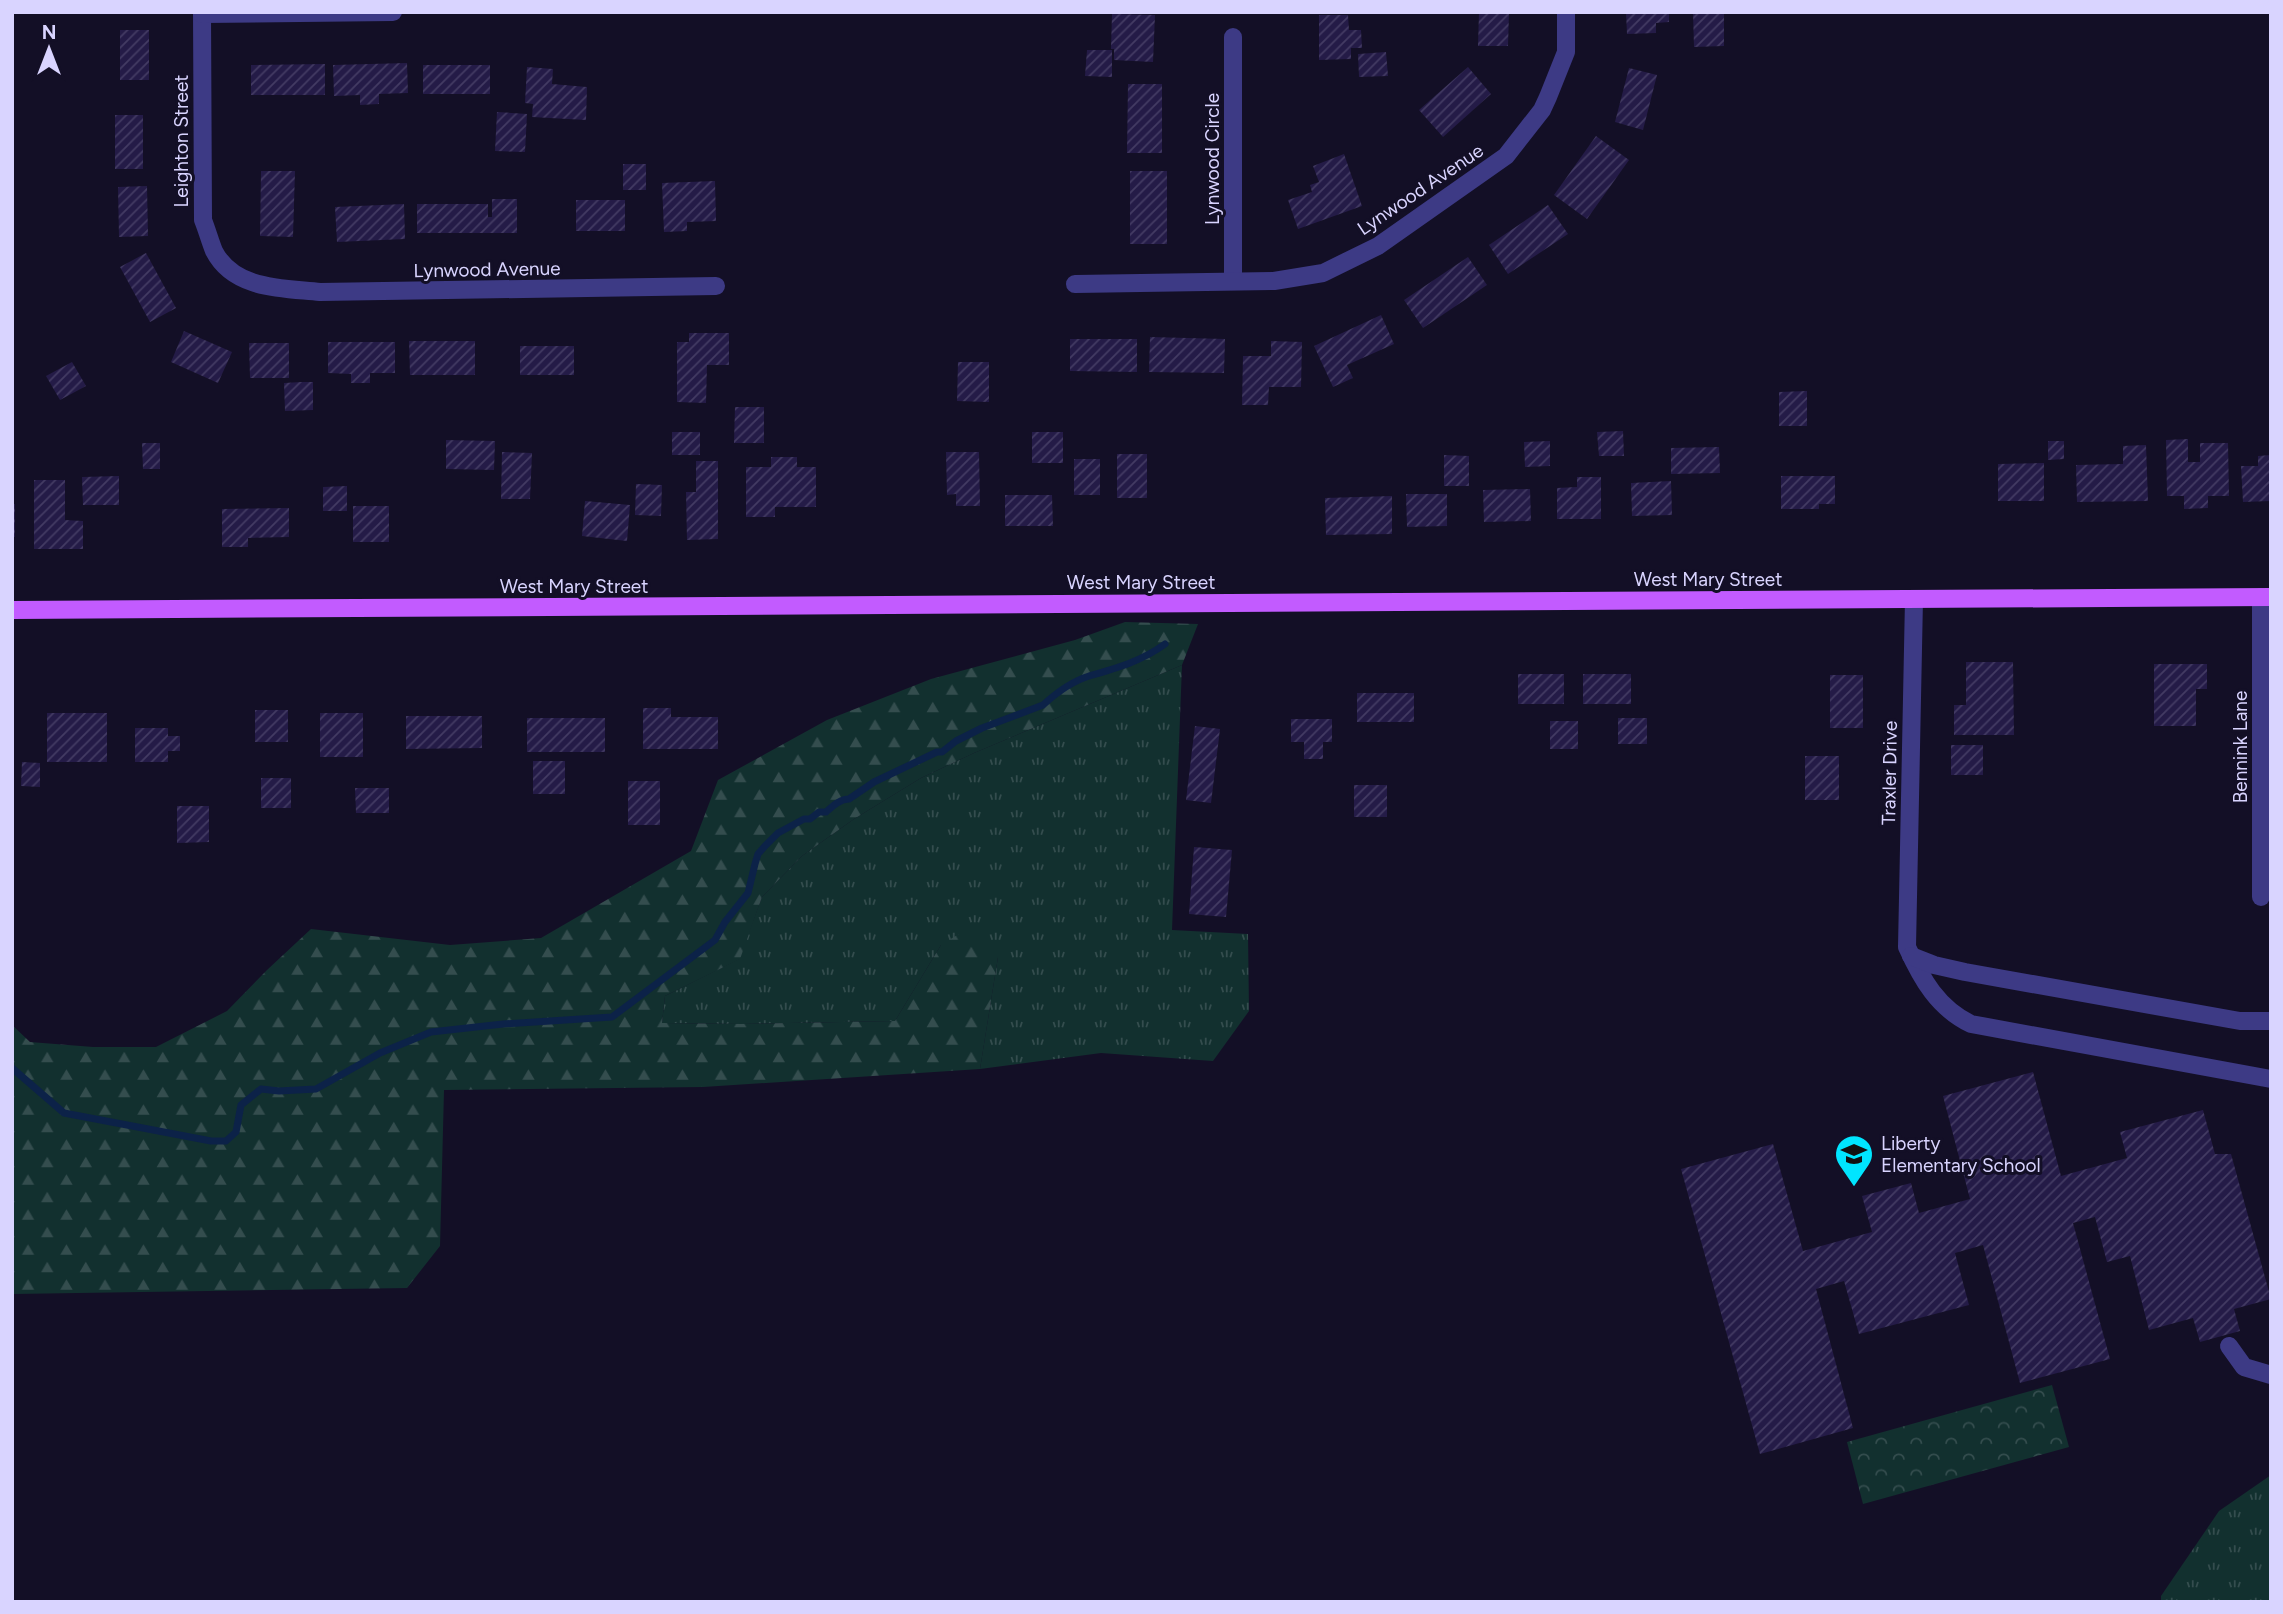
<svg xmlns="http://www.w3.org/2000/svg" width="2283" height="1614" viewBox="0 0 2283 1614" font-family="Figtree,sans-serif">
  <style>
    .grass { fill: url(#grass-tufts) }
    .forest { fill: url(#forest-firs) }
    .park { fill: url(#park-crowns) }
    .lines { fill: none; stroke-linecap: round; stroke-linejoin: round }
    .stream { stroke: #0c2248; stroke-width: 7 }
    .building { fill: url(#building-hatch) }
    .minor { stroke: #3d3a85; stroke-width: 18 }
    .major { stroke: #c25bff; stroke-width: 18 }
    .labels { text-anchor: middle; stroke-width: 6; stroke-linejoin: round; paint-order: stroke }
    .street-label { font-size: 19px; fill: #d9d4ff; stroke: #130f26 }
    .poi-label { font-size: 19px; fill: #d9d4ff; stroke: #130f26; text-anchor: start }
  </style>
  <defs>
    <pattern id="grass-tufts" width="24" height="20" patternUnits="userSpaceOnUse" patternTransform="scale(1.75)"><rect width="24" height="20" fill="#12302f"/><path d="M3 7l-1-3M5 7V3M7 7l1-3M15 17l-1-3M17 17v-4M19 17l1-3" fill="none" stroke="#344d4e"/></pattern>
    <pattern id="forest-firs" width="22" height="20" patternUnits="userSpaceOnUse" patternTransform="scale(1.75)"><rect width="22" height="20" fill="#12302f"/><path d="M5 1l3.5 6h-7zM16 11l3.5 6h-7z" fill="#344d4e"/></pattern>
    <pattern id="park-crowns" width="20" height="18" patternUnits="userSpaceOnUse" patternTransform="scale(1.75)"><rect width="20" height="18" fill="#12302f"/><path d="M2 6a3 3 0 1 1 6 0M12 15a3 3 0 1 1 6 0" fill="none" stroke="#344d4e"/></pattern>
    <pattern id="building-hatch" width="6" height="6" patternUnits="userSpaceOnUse" patternTransform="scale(1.75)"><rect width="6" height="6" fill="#241b47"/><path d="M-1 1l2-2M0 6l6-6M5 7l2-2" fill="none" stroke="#433b63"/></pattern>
  </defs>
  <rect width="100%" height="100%" fill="#130f26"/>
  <g class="grass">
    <polygon points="1182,665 1172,930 1248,934 1249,1011 1213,1061 1101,1053 980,1069 998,957 941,945 895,1021 741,1024 662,1023 665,996 739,959 762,897 802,856 854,819 921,778 974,753"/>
    <polygon points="2271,1475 2271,1602 2161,1602 2161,1596 2219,1511"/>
  </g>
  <polygon class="forest" points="1125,622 1198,624 1182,665 974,753 921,778 854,819 802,856 762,897 740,959 665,996 662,1023 741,1024 895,1021 941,945 970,927 998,957 980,1069 703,1087 444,1090 440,1246 407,1288 12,1294 12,1025 30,1042 93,1047 156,1047 227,1011 267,970 311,929 450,945 541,938 691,851 718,780 827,720 931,679 1075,640"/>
  <polygon class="park" points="2052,1385 2069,1447 1863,1504 1847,1442"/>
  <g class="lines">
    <path class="stream" d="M12,1068L64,1113L211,1141H226L236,1132L241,1105L261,1089L279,1091L316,1089L380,1053L431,1032L503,1024L612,1017L715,940L725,922L748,893L755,864L758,854L765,846L778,833L804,819H810L819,812H826C833,806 840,799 849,799L874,782L937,752H942L956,741L982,728L1043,705C1055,694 1073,681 1089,676C1117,668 1142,661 1165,644"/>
  </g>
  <g class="building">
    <polygon points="1479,12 1509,12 1508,46 1478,46"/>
    <polygon points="1626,12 1669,12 1669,22 1656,23 1656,33 1627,34"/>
    <polygon points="1693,12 1724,12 1724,46 1694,47"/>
    <polygon points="1112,14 1155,15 1153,62 1114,60 1114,49 1111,49"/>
    <polygon points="1319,15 1348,15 1349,30 1361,30 1362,48 1351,48 1351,59 1319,60"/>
    <rect x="120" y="30" width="29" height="50"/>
    <polygon points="1087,50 1112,50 1112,77 1085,76"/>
    <polygon points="1386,52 1388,76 1359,77 1358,54"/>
    <polygon points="407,63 408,93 379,94 379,104 360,105 360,95 334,96 333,65"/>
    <polygon points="325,64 325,95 251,95 251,65"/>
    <rect x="423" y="65" width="67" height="29"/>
    <polygon points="527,67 553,69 552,84 587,87 586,120 532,117 533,104 525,103"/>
    <polygon points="1468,67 1491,94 1443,137 1419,110"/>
    <polygon points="1629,68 1657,75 1643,130 1615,122"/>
    <polygon points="1128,84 1162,84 1162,153 1127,153"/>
    <polygon points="497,112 527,114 525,152 495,151"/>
    <rect x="115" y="115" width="28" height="54"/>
    <polygon points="1596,136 1629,160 1587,219 1554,195"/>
    <polygon points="1344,154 1362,206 1298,229 1288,200 1312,192 1310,185 1319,182 1313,166"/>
    <rect x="623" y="164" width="23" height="26"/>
    <polygon points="261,171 295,171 293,237 260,236"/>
    <rect x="1130" y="171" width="37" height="73"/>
    <polygon points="715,181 716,221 687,222 687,231 664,232 662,183"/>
    <polygon points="147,186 148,236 119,237 118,187"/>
    <polygon points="492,199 517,199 517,233 417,233 417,204 488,204 488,217 492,217"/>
    <rect x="576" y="200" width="49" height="31"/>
    <polygon points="404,204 405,239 337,242 335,207"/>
    <polygon points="1548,205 1568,234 1508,274 1489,245"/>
    <polygon points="146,253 176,308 150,322 120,267"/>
    <polygon points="1468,257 1487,285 1423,328 1404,300"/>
    <polygon points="1381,315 1394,344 1347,365 1353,378 1333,387 1314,346"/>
    <polygon points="184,331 232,352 218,383 171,362"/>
    <polygon points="689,333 729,333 729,365 707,365 706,403 677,402 677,342 689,342"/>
    <polygon points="1150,337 1225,339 1224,373 1149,372"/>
    <polygon points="1070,339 1137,339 1137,372 1070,371"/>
    <polygon points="409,341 475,341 475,375 410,375"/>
    <polygon points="1271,341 1302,342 1301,387 1269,387 1268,405 1242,405 1243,356 1271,356"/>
    <polygon points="328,342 395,342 395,373 370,373 370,383 351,383 351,374 328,373"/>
    <polygon points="249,343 289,343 289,378 250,378"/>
    <rect x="520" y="346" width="54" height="29"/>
    <polygon points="72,362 86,386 60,400 46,376"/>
    <polygon points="958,362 989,362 989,402 957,401"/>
    <polygon points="301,382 313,382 313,410 285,411 284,383"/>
    <polygon points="1807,391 1807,426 1779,426 1779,392"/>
    <polygon points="735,407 764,407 764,443 734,443"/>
    <polygon points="1623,431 1624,456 1599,456 1597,432"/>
    <rect x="672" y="432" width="28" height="23"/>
    <rect x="1032" y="432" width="31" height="31"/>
    <polygon points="2188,439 2188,462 2200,462 2200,443 2228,443 2229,496 2208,496 2208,508 2184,509 2184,496 2167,496 2166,440"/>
    <polygon points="446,440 495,441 494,470 446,469"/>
    <polygon points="1550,441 1550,466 1525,467 1524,442"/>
    <polygon points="2048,441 2064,441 2064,459 2048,460"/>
    <polygon points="142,443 160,443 160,469 143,469"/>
    <polygon points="2146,445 2148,501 2077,502 2076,465 2123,464 2123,446"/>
    <polygon points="1719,447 1720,473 1671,474 1671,448"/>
    <polygon points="502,452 532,453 530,499 501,499"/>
    <polygon points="946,452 979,452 980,506 956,506 956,494 947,495"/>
    <rect x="1117" y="454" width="30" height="44"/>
    <polygon points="1444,455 1469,456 1469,486 1444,486"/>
    <polygon points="2271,455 2271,501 2243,502 2241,466 2258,466 2258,456"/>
    <polygon points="771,457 797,457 797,467 816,467 816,507 775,507 775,517 746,517 746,467 771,467"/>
    <rect x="1074" y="459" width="26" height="36"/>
    <polygon points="696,461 718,461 718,539 687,540 686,492 696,492"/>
    <polygon points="2044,463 2044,501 1998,501 1998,464"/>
    <polygon points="119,476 119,505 83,505 82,477"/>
    <polygon points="1781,476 1835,476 1835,504 1819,504 1819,509 1781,509"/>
    <polygon points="1577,477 1601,477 1601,519 1557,519 1557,488 1577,487"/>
    <polygon points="34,480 65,480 65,520 83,521 83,549 34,549"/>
    <polygon points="1671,481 1672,515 1632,516 1631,483"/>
    <polygon points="636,484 662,485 661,516 635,515"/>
    <polygon points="347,486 347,511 323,511 323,487"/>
    <polygon points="1530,489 1531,521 1484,522 1483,490"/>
    <polygon points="1406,494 1447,494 1447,526 1407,527"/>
    <polygon points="1005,495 1052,495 1053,526 1005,526"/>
    <polygon points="1392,496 1392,534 1326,535 1325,498"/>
    <polygon points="585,501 630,505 627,541 582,536"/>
    <rect x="12" y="504" width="3" height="33"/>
    <rect x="353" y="506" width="36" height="36"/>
    <polygon points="289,508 289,537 248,538 248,547 222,547 222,509"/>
    <polygon points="1966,662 2013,662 2014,735 1954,735 1954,705 1966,705"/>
    <polygon points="2154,664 2207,664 2207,689 2196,689 2196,726 2154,726"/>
    <rect x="1518" y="674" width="46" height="30"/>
    <rect x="1583" y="674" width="48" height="30"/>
    <rect x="1830" y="675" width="33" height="53"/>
    <rect x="1357" y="693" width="57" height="29"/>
    <polygon points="643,708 671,708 671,717 718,717 718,749 643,749"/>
    <rect x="255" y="710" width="33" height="32"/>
    <rect x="47" y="713" width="60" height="49"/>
    <rect x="320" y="713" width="43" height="44"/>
    <polygon points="406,716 482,716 482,748 406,749"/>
    <rect x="527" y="718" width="78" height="34"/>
    <rect x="1618" y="718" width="29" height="26"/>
    <polygon points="1291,719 1332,719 1332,742 1323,742 1323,759 1304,759 1304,742 1291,742"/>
    <rect x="1550" y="721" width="28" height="28"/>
    <polygon points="1195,726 1220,729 1211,803 1186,800"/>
    <polygon points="135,728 168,728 168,736 180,736 180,751 168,751 168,762 135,762"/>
    <rect x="1951" y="745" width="32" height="30"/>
    <rect x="1805" y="756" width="34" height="44"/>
    <rect x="533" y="761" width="32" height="33"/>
    <polygon points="22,762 40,763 40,787 21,786"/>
    <rect x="261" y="778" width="30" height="30"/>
    <rect x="628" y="781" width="32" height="44"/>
    <rect x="1354" y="785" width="33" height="32"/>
    <polygon points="355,788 389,788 389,813 356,813"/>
    <polygon points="177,806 209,806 209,842 177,843"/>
    <polygon points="1194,847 1232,850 1226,917 1189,914"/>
    <polygon points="2033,1072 2061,1176 2127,1158 2120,1132 2203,1110 2215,1154 2231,1154 2271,1299 2234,1309 2240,1331 2200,1342 2193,1318 2149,1330 2130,1256 2107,1262 2095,1217 2073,1223 2110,1359 2020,1383 1983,1245 1955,1253 1969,1305 1859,1334 1844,1281 1816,1289 1853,1428 1760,1454 1681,1169 1773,1144 1803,1251 1872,1232 1862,1196 1911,1183 1919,1213 1970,1199 1943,1096"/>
  </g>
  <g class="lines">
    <g class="minor">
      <path d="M202,12L203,220C207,230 210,241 214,251C234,290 283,288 320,292L716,286"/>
      <polyline points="202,14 393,12"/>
      <polyline points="1233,281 1233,37"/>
      <polyline points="1075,284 1274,281 1323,273 1378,246 1506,156 1542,110 1548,97 1566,52 1566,12"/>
      <path d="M1914,599L1907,947C1922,980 1938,1008 1971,1024L2271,1079"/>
      <polyline points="2261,897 2261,597"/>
      <polyline points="1911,956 1934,965 1965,972 2240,1021 2271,1021"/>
      <polyline points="2229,1346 2244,1367 2271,1375"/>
    </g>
    <polyline class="major" points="12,610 2271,597"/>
  </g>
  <defs>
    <symbol id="school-pin" viewBox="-11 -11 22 30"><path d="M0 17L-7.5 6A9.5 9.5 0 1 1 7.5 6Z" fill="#00e5ff" stroke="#130f26"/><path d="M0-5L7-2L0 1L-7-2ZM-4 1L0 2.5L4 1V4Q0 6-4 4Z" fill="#111"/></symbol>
  </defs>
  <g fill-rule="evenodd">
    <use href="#school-pin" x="1832" y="1132" width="44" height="60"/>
  </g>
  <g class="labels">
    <g class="street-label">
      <text transform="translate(181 141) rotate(-90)" y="7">Leighton Street</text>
      <text transform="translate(1212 159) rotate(-90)" y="7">Lynwood Circle</text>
      <text transform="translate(1420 189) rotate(-34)" y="7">Lynwood Avenue</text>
      <text transform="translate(487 269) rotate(-1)" y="7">Lynwood Avenue</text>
      <text x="1708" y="586">West Mary Street</text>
      <text x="1141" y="589">West Mary Street</text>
      <text x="574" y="593">West Mary Street</text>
      <text transform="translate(2240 747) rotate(-90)" y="7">Bennink Lane</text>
      <text transform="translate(1889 773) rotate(-89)" y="7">Traxler Drive</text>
    </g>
    <g class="poi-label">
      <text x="1881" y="1150">Liberty<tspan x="1881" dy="22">Elementary School</tspan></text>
    </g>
  </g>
  <rect width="2283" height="1614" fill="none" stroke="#d9d4ff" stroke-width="28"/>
  <g transform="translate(49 49)" stroke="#130f26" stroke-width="5" paint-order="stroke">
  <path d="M0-5L12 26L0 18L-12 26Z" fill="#d9d4ff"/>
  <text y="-10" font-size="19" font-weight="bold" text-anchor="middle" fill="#d9d4ff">N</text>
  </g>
</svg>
